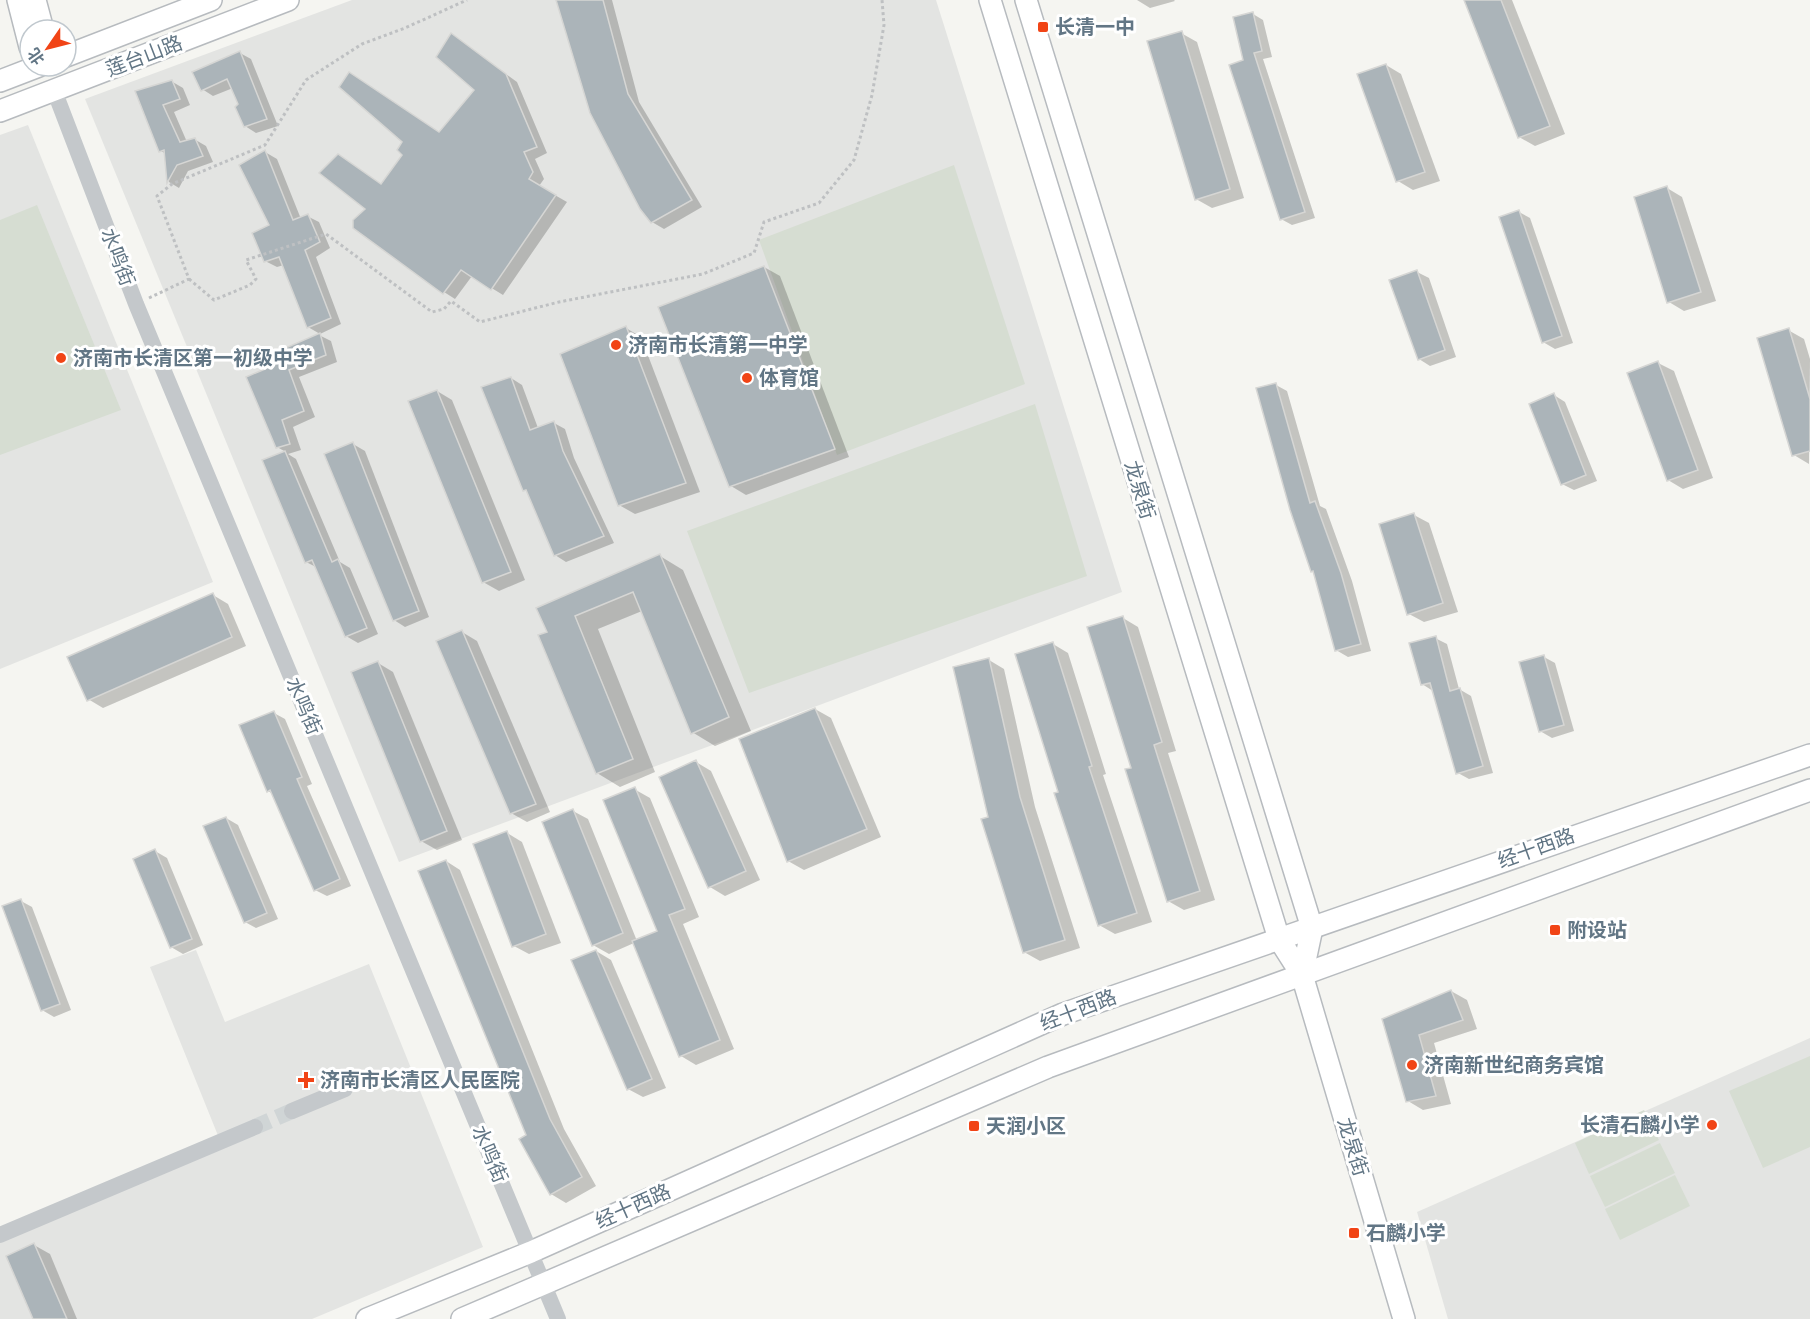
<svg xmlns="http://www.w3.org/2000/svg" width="1810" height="1319" viewBox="0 0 1810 1319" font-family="'Work Sans','Noto Sans SC',sans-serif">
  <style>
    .built { fill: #e3e4e2 }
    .green { fill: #d6ddd2 }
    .shadow { fill: #0003 }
    .building { fill: #abb4b9; stroke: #d6d6d4; stroke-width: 1.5 }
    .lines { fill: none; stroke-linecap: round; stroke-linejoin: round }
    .minor-tunnel { stroke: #d0d5d6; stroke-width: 16; stroke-dasharray: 16 8; stroke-linecap: butt }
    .major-casing { stroke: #b7bbbf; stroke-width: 24 }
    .path { stroke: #bec0c2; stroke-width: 3; stroke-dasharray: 3 3; stroke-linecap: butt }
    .minor { stroke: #c4c8cb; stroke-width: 16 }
    .major { stroke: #fff; stroke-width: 21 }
    .poi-dot { fill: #f14416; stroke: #fff; stroke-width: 2 }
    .labels { text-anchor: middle; stroke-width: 6; stroke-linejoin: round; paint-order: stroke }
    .poi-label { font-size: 20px; font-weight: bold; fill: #627685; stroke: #fff; text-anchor: start }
    .street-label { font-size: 20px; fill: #627685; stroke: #fff }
  </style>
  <rect width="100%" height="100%" fill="#f5f5f1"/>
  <g class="built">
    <polygon points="352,0 936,0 1122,592 399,862 85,99"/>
    <polygon points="28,125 213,582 0,669 0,135"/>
    <polygon points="196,950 225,1022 369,964 483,1247 312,1319 0,1319 0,1232 219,1138 150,967"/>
    <polygon points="1810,1038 1810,1319 1448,1319 1417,1212"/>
  </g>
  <g class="green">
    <polygon points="954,165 1025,384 837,455 759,240"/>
    <polygon points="37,205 121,410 0,455 0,220"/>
    <polygon points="1035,404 1087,576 749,693 687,531"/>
    <polygon points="1810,1056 1810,1147 1763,1168 1729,1091"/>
    <polygon points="1644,1110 1659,1140 1589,1174 1575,1143"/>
    <polygon points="1660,1143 1675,1173 1605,1207 1590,1176"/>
    <polygon points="1675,1175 1690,1206 1620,1240 1605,1209"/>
  </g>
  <g class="shadow">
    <polygon points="557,0 612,0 639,102 702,207 664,229 652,222"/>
    <polygon points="1137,0 1174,0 1175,1 1150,8"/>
    <polygon points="1466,0 1512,0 1565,134 1535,146 1519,137"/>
    <polygon points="1253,14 1263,20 1272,57 1263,59 1315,218 1292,225 1281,219 1245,61"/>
    <polygon points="1181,33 1197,42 1244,198 1212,208 1196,199"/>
    <polygon points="451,35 517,82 547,153 535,159 544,179 539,186 567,202 503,295 472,276 455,299 444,292 367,209 338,155 382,185 440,133 476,90"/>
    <polygon points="240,53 251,59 278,126 256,133 245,126 233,88 213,96 202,89"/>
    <polygon points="1386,65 1401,74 1440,181 1413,190 1398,181"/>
    <polygon points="171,81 183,88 190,105 174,112 187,142 194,139 206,146 213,162 188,171 179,188 169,182 166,154 161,151 137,92"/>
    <polygon points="265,152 277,159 301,219 307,216 319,222 330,248 316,257 341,324 320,334 308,327 284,265 277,267 265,261 272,226"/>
    <polygon points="1667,188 1682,197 1716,301 1684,311 1669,302"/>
    <polygon points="1519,212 1530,218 1573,343 1555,349 1543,342"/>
    <polygon points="764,267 780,276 849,457 746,495 731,486"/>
    <polygon points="1417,272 1429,278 1456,357 1430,366 1419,359"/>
    <polygon points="626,328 641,337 700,492 635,514 619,505"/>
    <polygon points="1788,330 1804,339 1810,359 1809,464 1794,455"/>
    <polygon points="319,335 331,341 337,362 299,377 315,417 293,427 301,450 288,454 296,459 340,562 350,568 378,634 358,643 346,636 318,568 306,562 264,461 286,452 277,447 267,370"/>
    <polygon points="1658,363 1674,371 1713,478 1683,489 1668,480"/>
    <polygon points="511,378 522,385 538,428 554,423 565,429 574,458 614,543 566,562 555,555 528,492 524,490"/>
    <polygon points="1276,385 1287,391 1320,506 1326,509 1352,581 1371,651 1348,657 1336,650 1316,573 1312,571"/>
    <polygon points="437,391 452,400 525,580 499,591 483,582"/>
    <polygon points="1554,395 1565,402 1597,481 1574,490 1562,484"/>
    <polygon points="353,444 365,451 429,617 405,627 394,620"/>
    <polygon points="1414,515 1429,523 1458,612 1424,622 1409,614"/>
    <polygon points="660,556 683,570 751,731 715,746 692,732 642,611 598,629 655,772 620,787 597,773 549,632"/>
    <polygon points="213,595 228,604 246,646 103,708 88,699"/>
    <polygon points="1123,618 1138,627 1176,751 1168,753 1215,900 1184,910 1168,901 1133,769"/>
    <polygon points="462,632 477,641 550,812 527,822 511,813"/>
    <polygon points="1435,638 1447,644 1459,689 1471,696 1493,773 1469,779 1458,773 1433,691 1422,684"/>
    <polygon points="1053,644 1068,653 1106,774 1103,775 1152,922 1115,934 1099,925 1060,793"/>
    <polygon points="1544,657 1555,663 1574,731 1552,738 1540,731"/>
    <polygon points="989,660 1004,669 1035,807 1080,948 1040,961 1024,952 990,818"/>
    <polygon points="378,663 393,672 462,840 437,850 421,841"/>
    <polygon points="815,709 831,718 881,837 804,870 788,861"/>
    <polygon points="274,713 285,719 312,784 307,786 351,886 327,896 315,890 273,794 268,791"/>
    <polygon points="696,762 711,771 760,880 725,896 710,887"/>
    <polygon points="634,789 650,798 699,917 683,924 734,1049 696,1065 681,1056 634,943 609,954 593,945 573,811 588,819 637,941 659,932"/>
    <polygon points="226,818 238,825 278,919 256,928 245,922"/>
    <polygon points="507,833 522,842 561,943 529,954 514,946"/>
    <polygon points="155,851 167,858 203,945 183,954 171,947"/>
    <polygon points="446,861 460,870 564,1129 596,1186 566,1203 551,1194 528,1136"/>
    <polygon points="21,901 32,907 71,1010 54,1017 42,1010"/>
    <polygon points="596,951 611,960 666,1088 643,1097 628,1089"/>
    <polygon points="1451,991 1467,1000 1477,1029 1434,1043 1451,1104 1423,1110 1408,1101 1384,1020"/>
    <polygon points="34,1245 50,1254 77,1319 35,1319"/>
  </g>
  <g class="building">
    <polygon points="556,0 603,0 628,94 692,200 651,223 640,209 590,113"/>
    <polygon points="1464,0 1501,0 1550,126 1518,138"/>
    <polygon points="1253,12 1262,51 1254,53 1305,212 1280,220 1229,65 1243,60 1233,17"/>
    <polygon points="1182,31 1230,189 1195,200 1147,41"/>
    <polygon points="451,33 506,74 537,147 524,152 533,172 529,179 556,195 491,290 461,270 443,294 353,228 353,220 365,209 319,173 338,154 381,184 402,155 397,150 402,142 339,87 349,72 439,132 474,90 436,57"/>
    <polygon points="240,51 267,119 244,127 235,107 238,104 227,79 201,91 192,72"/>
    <polygon points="1386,64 1425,172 1396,182 1357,74"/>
    <polygon points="172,80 180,99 163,105 180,142 195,138 203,156 177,165 167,183 164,150 159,152 135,91"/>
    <polygon points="265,150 293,220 308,214 320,242 305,250 331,318 307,328 279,257 264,262 252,233 269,225 239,165"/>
    <polygon points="1667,186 1701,292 1667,303 1634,197"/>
    <polygon points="1519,210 1562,336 1542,343 1499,217"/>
    <polygon points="764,266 835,449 729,487 658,307"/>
    <polygon points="1417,270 1445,350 1418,360 1389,280"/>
    <polygon points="626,326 686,483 618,506 560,354"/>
    <polygon points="1789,328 1810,399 1810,451 1792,456 1757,338"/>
    <polygon points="320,333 326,355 289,370 304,411 282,420 290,444 276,448 246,377 265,369 260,359"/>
    <polygon points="1658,361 1698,470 1667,481 1627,373"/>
    <polygon points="511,377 530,430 554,421 563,451 604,536 554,556 526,490 523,491 481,387"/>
    <polygon points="1276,383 1310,503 1315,501 1341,573 1361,644 1335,651 1313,571 1311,572 1290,510 1256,388"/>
    <polygon points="437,390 511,572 482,583 408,401"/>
    <polygon points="1554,393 1586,475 1561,485 1529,404"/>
    <polygon points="353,442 419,611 393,621 324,454"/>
    <polygon points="285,451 332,562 338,559 367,628 345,637 312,560 305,563 262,460"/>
    <polygon points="1414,513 1443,603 1407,615 1379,524"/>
    <polygon points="660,554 729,717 691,734 633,592 575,616 633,759 596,774 538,635 547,632 536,608"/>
    <polygon points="213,593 232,637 87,701 67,657"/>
    <polygon points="1123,616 1162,742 1154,745 1200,891 1167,902 1125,769 1131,768 1087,627"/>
    <polygon points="462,630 536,804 510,814 436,641"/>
    <polygon points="1436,636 1450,691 1460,688 1483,766 1456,774 1430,683 1421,685 1409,643"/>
    <polygon points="1053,642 1092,766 1089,767 1137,913 1098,926 1054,793 1058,792 1015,654"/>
    <polygon points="1544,655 1564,725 1539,732 1519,662"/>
    <polygon points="989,658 1020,797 1065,940 1023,953 981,819 988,817 953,667"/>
    <polygon points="378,661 447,831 420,842 351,672"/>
    <polygon points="815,708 867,829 787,862 739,739"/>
    <polygon points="274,711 302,777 297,779 340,879 314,891 270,790 267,792 239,725"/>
    <polygon points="696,760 746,871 708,888 659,777"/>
    <polygon points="635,787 685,909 669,915 720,1040 679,1057 632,941 657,931 603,800"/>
    <polygon points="573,809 623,933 592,946 542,822"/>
    <polygon points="226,817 267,913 244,923 203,826"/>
    <polygon points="507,831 546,934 512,947 473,844"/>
    <polygon points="155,849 192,939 170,948 133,859"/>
    <polygon points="446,860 550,1119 582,1177 550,1195 519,1139 526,1135 418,871"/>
    <polygon points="21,899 60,1004 41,1011 2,906"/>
    <polygon points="596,950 652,1079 627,1090 571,960"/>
    <polygon points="1451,990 1463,1020 1419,1035 1436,1096 1406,1102 1382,1019"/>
    <polygon points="34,1243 67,1319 33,1319 6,1256"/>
  </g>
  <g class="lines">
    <polyline class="minor-tunnel" points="255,1127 292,1111"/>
    <defs>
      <g id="major">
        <polyline points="18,0 30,47"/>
        <polyline points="35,0 43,30"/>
        <polyline points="990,0 1279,939 1302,975 1404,1319"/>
        <polyline points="1026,0 1312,928 1302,975"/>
        <polyline points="66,56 211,0"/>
        <polyline points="0,81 39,66"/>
        <polyline points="0,111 288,0"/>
        <polyline points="367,1319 531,1252 1063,1014 1810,755"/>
        <polyline points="462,1319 1048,1067 1810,790"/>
      </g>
    </defs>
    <use href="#major" class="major-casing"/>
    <g class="path">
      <polyline points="189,279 214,300 250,285 256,279 246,260 326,234 432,312 444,309 451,301 480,322 559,302 703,274 754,253 764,222 819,203 854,160 872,95 884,25 882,0"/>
      <polyline points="149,298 189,279 157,196 172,184 265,145 306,80 362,44 405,28 467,0"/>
    </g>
    <g class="minor">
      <polyline points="54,90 136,304 558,1319"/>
      <polyline points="292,1111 345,1089"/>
      <polyline points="0,1235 255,1127"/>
    </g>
    <use href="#major" class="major"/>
  </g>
  <g class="poi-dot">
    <rect x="1037" y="21" width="12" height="12" rx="3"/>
    <circle cx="616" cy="345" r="6"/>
    <circle cx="61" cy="358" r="6"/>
    <circle cx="747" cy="378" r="6"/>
    <rect x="1549" y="924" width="12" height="12" rx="3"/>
    <circle cx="1412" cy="1065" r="6"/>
    <path d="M303 1071h6v6h6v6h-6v6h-6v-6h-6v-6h6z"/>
    <circle cx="1712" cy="1125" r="6"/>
    <rect x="968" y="1120" width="12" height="12" rx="3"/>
    <rect x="1348" y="1227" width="12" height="12" rx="3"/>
  </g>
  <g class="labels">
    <g class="poi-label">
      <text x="1055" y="34">长清一中</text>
      <text x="628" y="352">济南市长清第一中学</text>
      <text x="73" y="365">济南市长清区第一初级中学</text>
      <text x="759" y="385">体育馆</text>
      <text x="1567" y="937">附设站</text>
      <text x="1424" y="1072">济南新世纪商务宾馆</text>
      <text x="320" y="1087">济南市长清区人民医院</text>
      <text x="1700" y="1132" text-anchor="end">长清石麟小学</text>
      <text x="986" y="1133">天润小区</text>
      <text x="1366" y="1240">石麟小学</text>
    </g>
    <g class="street-label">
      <text transform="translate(144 56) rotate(-21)" y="7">莲台山路</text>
      <text transform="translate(118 257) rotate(69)" y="7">水鸣街</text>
      <text transform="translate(1140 490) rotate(73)" y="7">龙泉街</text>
      <text transform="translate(304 706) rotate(67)" y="7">水鸣街</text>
      <text transform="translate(1536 848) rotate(-20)" y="7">经十西路</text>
      <text transform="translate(1078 1010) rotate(-21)" y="7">经十西路</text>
      <text transform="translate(1353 1147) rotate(73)" y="7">龙泉街</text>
      <text transform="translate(490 1154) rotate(67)" y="7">水鸣街</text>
      <text transform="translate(633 1206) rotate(-24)" y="7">经十西路</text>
    </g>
  </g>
  <g transform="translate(48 48) rotate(235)"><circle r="28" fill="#ffffff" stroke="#c0c8ce" stroke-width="1.5"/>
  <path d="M0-4.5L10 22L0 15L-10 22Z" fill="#f14416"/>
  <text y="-9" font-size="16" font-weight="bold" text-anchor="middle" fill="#627685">北</text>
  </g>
</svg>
